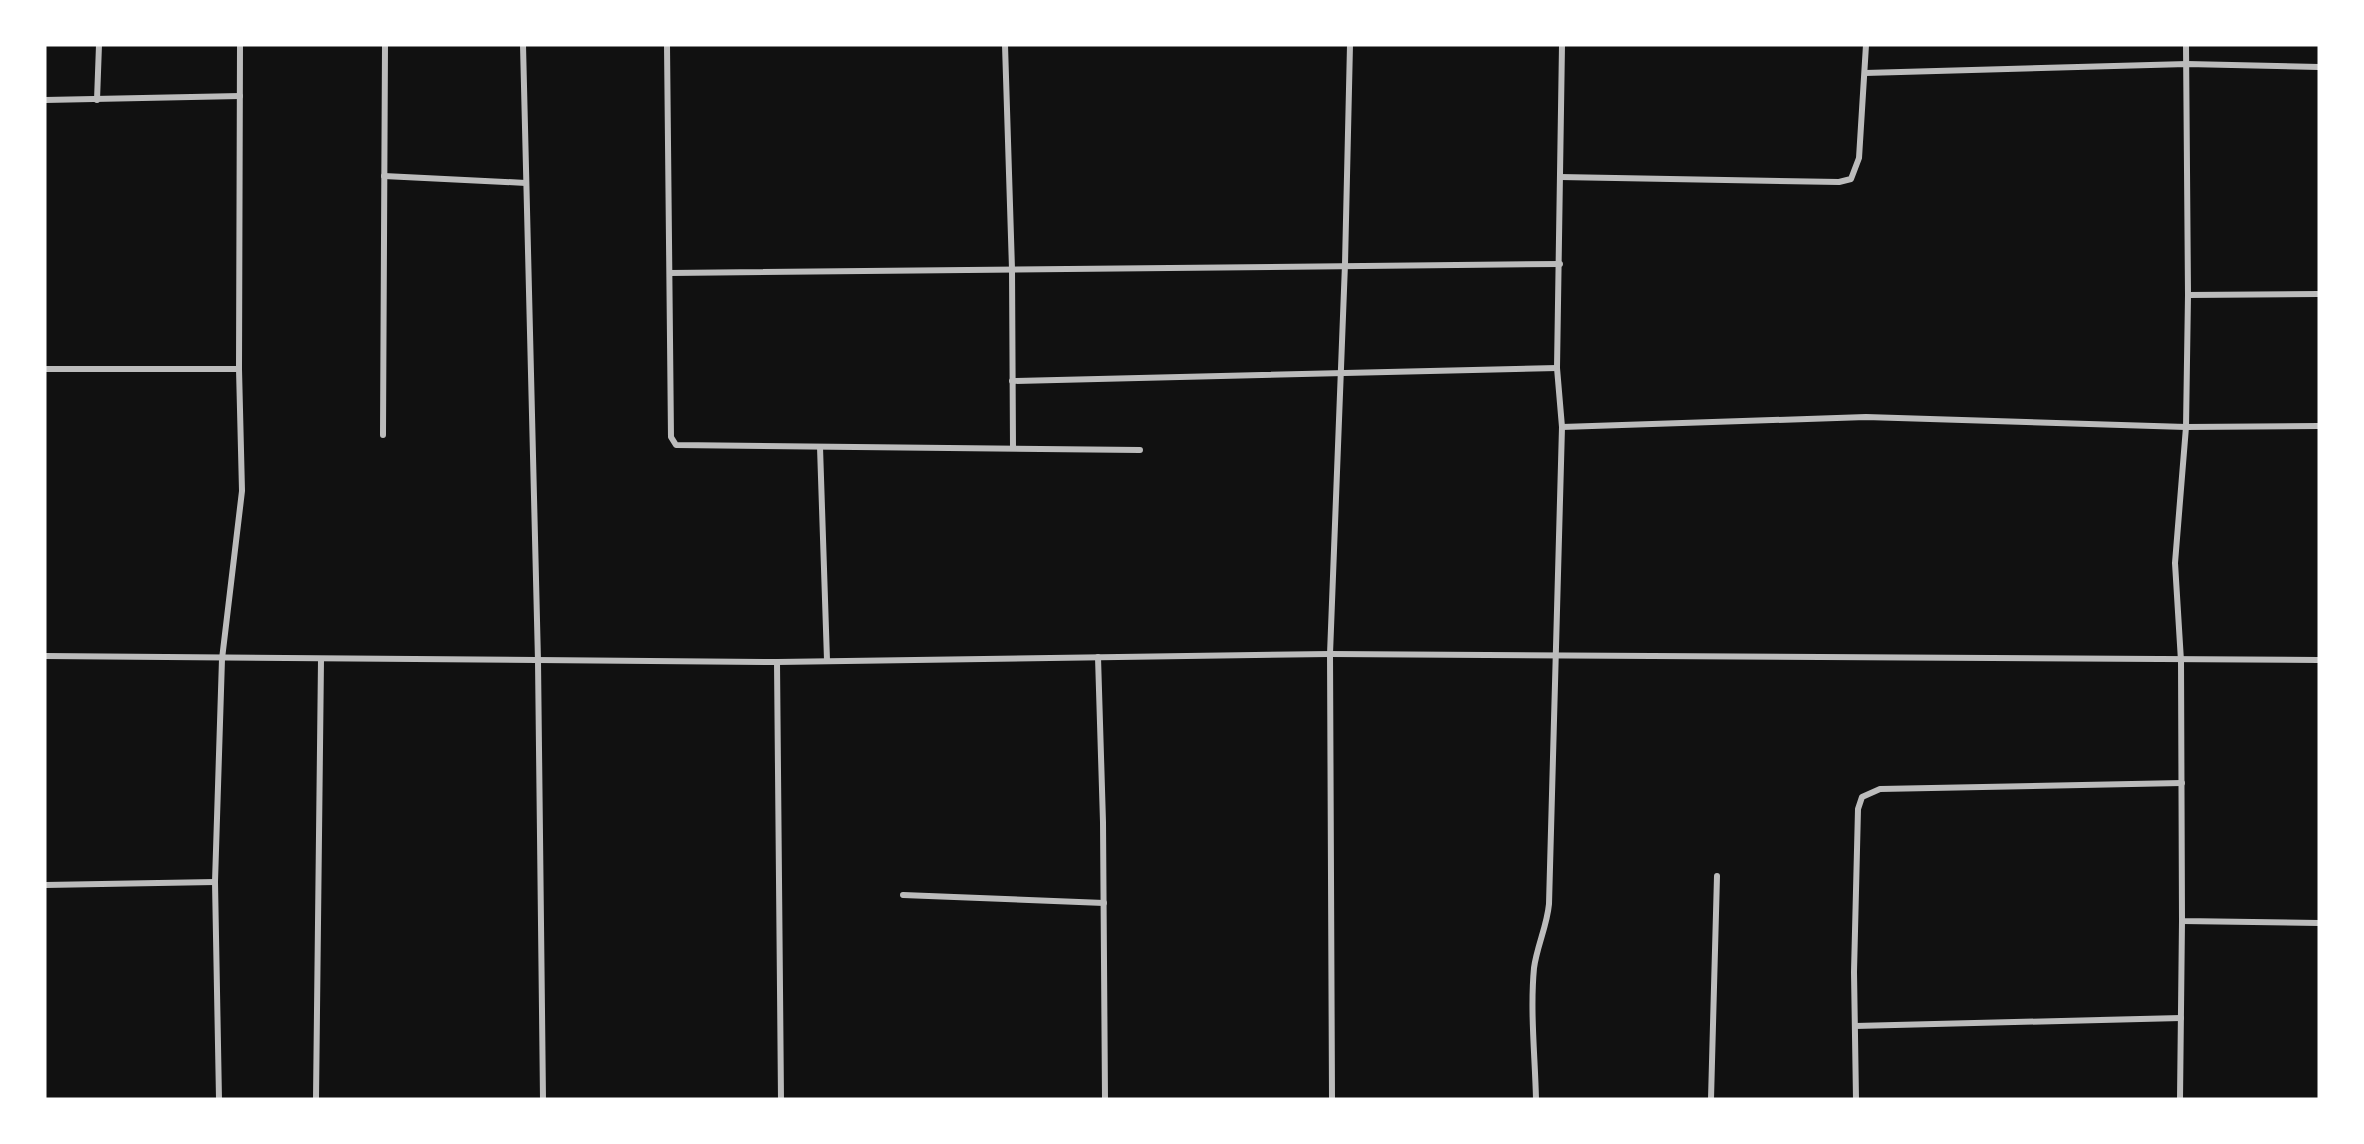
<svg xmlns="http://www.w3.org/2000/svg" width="2364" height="1144" viewBox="0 0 2364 1144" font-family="'IBM Plex Sans',sans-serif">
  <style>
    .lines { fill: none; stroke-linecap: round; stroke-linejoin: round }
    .minor { stroke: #bcbcbc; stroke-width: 6 }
  </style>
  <rect width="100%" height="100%" fill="#111"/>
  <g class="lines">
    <g class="minor">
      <polyline points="523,45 538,661 543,1099"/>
      <polyline points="667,45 671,437 676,445 1140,450"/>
      <polyline points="1005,45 1012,269 1013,448"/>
      <polyline points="2186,45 2188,295 2186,427 2175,563 2181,661 2182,921 2319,923"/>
      <polyline points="1865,73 2187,64 2319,67"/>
      <polyline points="45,100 240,96"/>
      <polyline points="97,100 99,45"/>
      <polyline points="384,176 526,183"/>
      <polyline points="1560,177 1839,182 1851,179 1859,158 1866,45"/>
      <polyline points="670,273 1560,264"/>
      <polyline points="2188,295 2319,294"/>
      <polyline points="45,369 239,369"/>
      <polyline points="1012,381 1557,368"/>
      <polyline points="1562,427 1866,417 2186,427 2319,426"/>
      <polyline points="383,435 385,45"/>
      <polyline points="820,447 827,660"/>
      <polyline points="45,656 777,662 1330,654 2319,660"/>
      <polyline points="1098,657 1103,822 1105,1099"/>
      <polyline points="777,662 781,1099"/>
      <polyline points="45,885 215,882"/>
      <polyline points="903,895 1104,903"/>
      <polyline points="1855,1026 2181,1018"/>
      <polyline points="219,1099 215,882 222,659 242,491 239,369 240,45"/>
      <polyline points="316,1099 321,660"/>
      <polyline points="1332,1099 1330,654 1345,264 1350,45"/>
      <path d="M1536,1099C1535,1056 1530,1011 1534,968C1537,946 1547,926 1549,904L1562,427L1557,368L1562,45"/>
      <polyline points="1711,1099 1717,876"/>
      <polyline points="1856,1099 1854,972 1858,809 1862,797 1880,789 2182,783"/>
      <polyline points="2180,1099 2182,921"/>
    </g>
  </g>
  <rect width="2364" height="1144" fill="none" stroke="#ffffff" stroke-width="93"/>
</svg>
